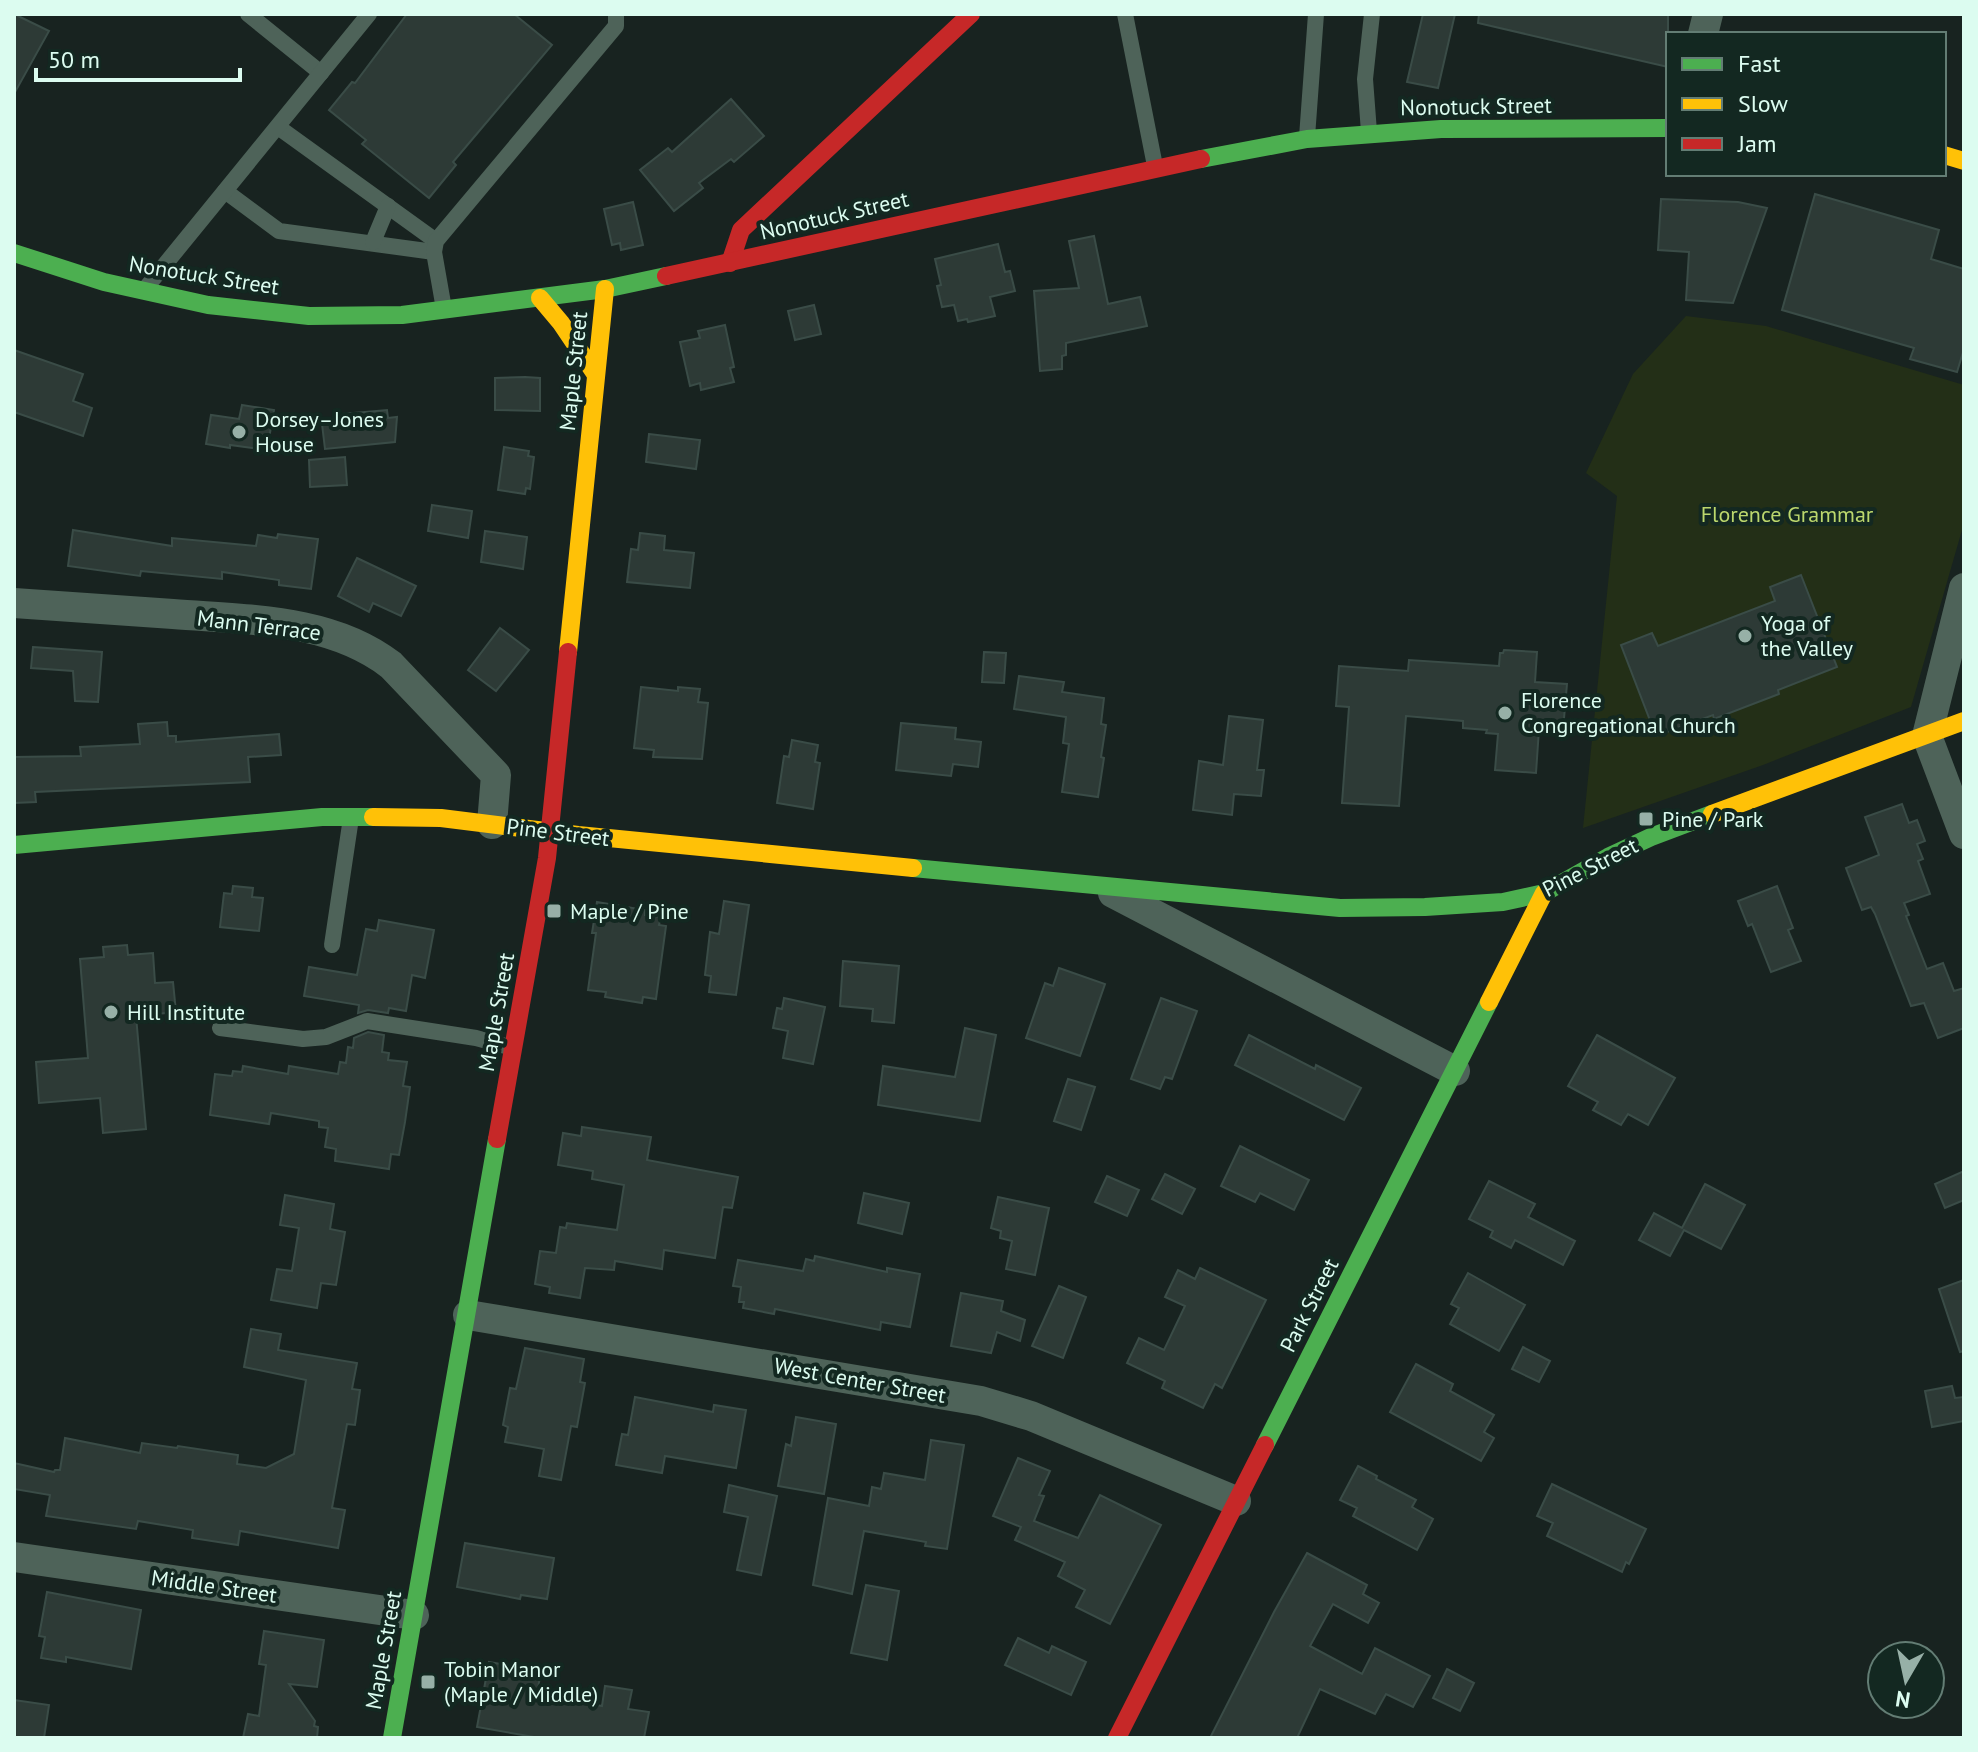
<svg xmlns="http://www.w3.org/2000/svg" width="1978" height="1752" viewBox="0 0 1978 1752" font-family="'PT Sans',sans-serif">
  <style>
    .green { fill: #232f17 }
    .building { fill: #2d3a36; stroke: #3a4c47; stroke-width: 2 }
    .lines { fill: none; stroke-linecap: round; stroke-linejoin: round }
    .lane { stroke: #4e6359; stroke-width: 16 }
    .street { stroke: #4e6359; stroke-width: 30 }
    .fast { stroke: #4caf50; stroke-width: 18 }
    .slow { stroke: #ffc107; stroke-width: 18 }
    .jam { stroke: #c62828; stroke-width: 18 }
    .poi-dot { fill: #97b0a7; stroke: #132821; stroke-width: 3 }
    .labels { text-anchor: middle; stroke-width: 8; stroke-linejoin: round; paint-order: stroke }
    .street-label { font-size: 22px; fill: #dcfcf0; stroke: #132821 }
    .poi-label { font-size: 22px; fill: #dcfcf0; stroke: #132821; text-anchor: start }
    .park-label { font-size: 22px; fill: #bcd76d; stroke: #132821 }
  </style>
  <rect width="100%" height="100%" fill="#182320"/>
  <polygon class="green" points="1686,316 1766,326 1964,385 1964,523 1911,707 1763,765 1583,828 1617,496 1586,473 1633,374"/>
  <g class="building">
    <polygon points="14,14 49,31 14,94"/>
    <polygon points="407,14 514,14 552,45 453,162 456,165 429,198 362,144 366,140 329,110 352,82 355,83"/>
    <polygon points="1423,14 1455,14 1438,88 1407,82"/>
    <polygon points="1479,14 1668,14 1668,67 1478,23"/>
    <polygon points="731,99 764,136 734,162 731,159 699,183 703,188 674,211 640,170 668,148 672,152"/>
    <polygon points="1815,194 1939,230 1931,259 1964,269 1964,349 1957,372 1910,359 1914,348 1782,310"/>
    <polygon points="1661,199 1738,202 1767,208 1733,303 1686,300 1689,252 1658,250"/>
    <polygon points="633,202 643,245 621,250 620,243 612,245 604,209"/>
    <polygon points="1094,236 1108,304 1140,297 1147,326 1066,343 1066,355 1062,356 1062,369 1040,371 1034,291 1079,288 1069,241"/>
    <polygon points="998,244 1005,272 1010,271 1015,291 990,297 995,316 968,322 967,319 958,321 954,305 942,307 937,286 941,285 935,259"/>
    <polygon points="814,305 821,334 795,340 788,311"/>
    <polygon points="725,325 734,367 730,368 734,382 701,390 700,383 690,386 680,342 700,338 698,331"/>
    <polygon points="14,350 83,374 73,401 92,408 83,436 14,412"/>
    <polygon points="525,377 540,378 540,411 495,410 495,378"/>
    <polygon points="242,405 274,410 267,450 230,445 230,448 206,444 211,415 239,419"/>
    <polygon points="387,410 388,418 397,417 395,442 325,449 322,424 344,422 343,414"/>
    <polygon points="649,434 700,440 696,469 646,462"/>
    <polygon points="504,447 529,451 528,456 534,457 530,489 526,488 525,494 498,490"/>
    <polygon points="345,457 347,485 310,487 309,460"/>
    <polygon points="432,505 472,511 468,538 428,531"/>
    <polygon points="73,530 172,546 172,538 256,546 258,535 277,538 278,534 318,539 311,589 279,585 279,580 222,572 222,579 141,571 140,576 68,566"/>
    <polygon points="485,531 527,537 523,569 481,562"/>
    <polygon points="640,533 665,536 664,550 694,553 690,588 627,582 631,549 638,550"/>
    <polygon points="357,558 416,586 401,616 373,603 369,612 338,596"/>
    <polygon points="1801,575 1837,667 1778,690 1779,694 1714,719 1713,715 1656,736 1621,645 1652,633 1658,646 1775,601 1770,587"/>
    <polygon points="500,628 529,650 496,691 468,670"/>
    <polygon points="33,647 102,652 98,702 75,701 73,671 31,668"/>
    <polygon points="1504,650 1537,652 1535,682 1567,684 1563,730 1539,729 1536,773 1495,770 1498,734 1486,733 1487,730 1463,728 1463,721 1406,716 1399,806 1342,803 1349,707 1336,706 1339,666 1408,671 1409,660 1499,666 1500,653 1503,653"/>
    <polygon points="984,652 1006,653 1004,683 982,682"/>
    <polygon points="1019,676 1064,682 1062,692 1104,698 1101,724 1106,725 1101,757 1104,758 1098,797 1062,792 1069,744 1063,743 1066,717 1014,709"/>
    <polygon points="641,687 678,691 678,687 700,689 698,702 708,703 702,759 653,757 654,750 634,748"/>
    <polygon points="1229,716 1263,720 1257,770 1264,770 1261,796 1234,794 1232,815 1193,810 1199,761 1223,765"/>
    <polygon points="167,722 168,736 176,736 176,742 279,734 281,755 248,757 250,782 35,792 36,802 14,803 14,757 81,756 80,747 140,744 138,724"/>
    <polygon points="901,723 956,728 955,739 981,742 978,767 953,764 951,776 896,770"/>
    <polygon points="792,740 818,745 815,762 820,763 813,809 777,803 784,756 789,757"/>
    <polygon points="1902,804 1909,823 1917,820 1925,841 1917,844 1923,859 1918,861 1930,894 1904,903 1909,915 1906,916 1927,969 1943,963 1954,991 1964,988 1964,1028 1938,1038 1924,1003 1911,1006 1875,914 1871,907 1862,910 1846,868 1879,855 1865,817"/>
    <polygon points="233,886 253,888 252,897 263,898 259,931 220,927 224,893 232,894"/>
    <polygon points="1777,886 1793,928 1788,930 1801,961 1771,972 1752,924 1748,926 1738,901"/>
    <polygon points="724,901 749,905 736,995 709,992 711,976 705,975 710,932 719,934"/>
    <polygon points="597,902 645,910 645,915 661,917 659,925 666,926 656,999 643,997 642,1003 605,997 606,992 588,990 596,933 592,933"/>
    <polygon points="379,920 434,930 425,978 412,975 406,1011 389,1008 388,1013 368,1010 358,1013 359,1005 304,996 309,967 357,975 366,929 377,931"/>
    <polygon points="127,945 128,955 153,953 155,983 173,982 176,1012 136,1016 146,1129 103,1133 100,1098 39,1103 36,1062 88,1058 80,959 104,957 103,947"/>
    <polygon points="843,961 899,966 894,1023 872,1021 873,1009 840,1006"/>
    <polygon points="1059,968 1105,984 1080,1056 1026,1038 1045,983 1053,986"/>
    <polygon points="784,998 825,1007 813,1064 783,1058 788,1031 773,1028 777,1008 782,1009"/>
    <polygon points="1161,998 1197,1011 1172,1079 1165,1077 1160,1089 1131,1079"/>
    <polygon points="965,1028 996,1035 980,1121 878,1105 883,1066 955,1077"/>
    <polygon points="368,1032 384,1035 382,1052 389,1053 388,1060 407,1062 403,1086 410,1087 405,1122 399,1155 391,1154 389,1169 335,1161 336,1149 325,1147 328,1128 319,1127 319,1121 271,1113 269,1124 210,1115 215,1074 232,1076 233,1071 242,1072 243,1066 288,1074 289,1066 338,1074 340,1062 346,1063 348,1047 353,1048 354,1038"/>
    <polygon points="1249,1035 1315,1069 1316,1065 1361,1088 1344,1120 1235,1065"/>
    <polygon points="1597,1035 1675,1078 1648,1125 1628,1114 1621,1125 1593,1110 1598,1102 1568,1086"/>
    <polygon points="1068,1079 1095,1087 1081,1130 1054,1121"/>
    <polygon points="582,1127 651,1137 647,1160 738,1177 732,1208 723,1207 715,1258 664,1250 662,1269 615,1261 614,1270 585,1268 580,1298 549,1293 550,1287 535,1284 540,1251 556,1253 560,1227 566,1228 567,1223 617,1230 624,1185 592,1179 593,1171 558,1165 563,1133 581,1136"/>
    <polygon points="1240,1146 1309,1180 1294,1210 1260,1193 1255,1202 1221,1186"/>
    <polygon points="1964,1171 1964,1200 1945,1208 1935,1184"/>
    <polygon points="1165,1174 1195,1189 1182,1214 1152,1199"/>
    <polygon points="1107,1176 1139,1190 1127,1216 1095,1202"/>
    <polygon points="1489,1181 1535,1204 1528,1217 1575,1241 1563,1265 1515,1240 1511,1248 1490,1237 1493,1231 1469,1219"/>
    <polygon points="1705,1184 1745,1205 1721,1249 1684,1230 1670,1256 1639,1240 1654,1213 1682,1228"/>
    <polygon points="864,1193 909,1203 902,1234 858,1223"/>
    <polygon points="285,1195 334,1204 330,1229 345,1232 336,1285 321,1283 317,1308 271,1300 277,1269 292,1271 299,1228 280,1225"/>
    <polygon points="998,1197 1049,1208 1035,1275 1006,1269 1012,1241 1000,1238 1001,1231 991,1228"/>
    <polygon points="815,1256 887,1272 887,1268 920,1274 910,1327 881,1322 880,1330 775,1309 774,1314 743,1308 744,1302 739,1302 741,1287 733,1286 738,1260 803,1271 806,1259 814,1261"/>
    <polygon points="1200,1268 1266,1300 1222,1388 1215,1384 1203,1408 1162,1388 1165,1381 1127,1363 1139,1338 1164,1350 1185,1306 1165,1297 1178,1270 1195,1279"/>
    <polygon points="1468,1273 1525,1305 1499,1351 1450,1324 1459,1308 1451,1304"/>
    <polygon points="1964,1280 1964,1351 1960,1352 1939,1289"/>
    <polygon points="1059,1286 1086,1297 1063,1358 1032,1346"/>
    <polygon points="961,1293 1003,1301 1001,1311 1025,1320 1020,1341 997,1332 991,1353 951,1346"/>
    <polygon points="251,1329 281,1334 278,1350 357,1363 352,1389 360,1390 355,1425 347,1424 332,1508 345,1510 338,1548 240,1531 238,1545 192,1538 193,1530 138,1521 136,1529 46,1516 50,1495 14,1489 14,1463 54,1472 55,1470 60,1470 65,1438 140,1453 142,1443 177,1448 178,1446 238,1455 237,1464 266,1468 294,1454 306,1380 244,1367"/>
    <polygon points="1523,1347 1550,1361 1539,1382 1512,1369"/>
    <polygon points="525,1348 584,1359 580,1382 585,1383 577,1427 571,1426 561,1480 539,1476 544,1449 505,1442 508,1427 503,1425 510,1388 516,1389"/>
    <polygon points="1416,1364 1453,1384 1450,1391 1494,1415 1484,1432 1494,1438 1481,1461 1390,1412"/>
    <polygon points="1952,1386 1955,1398 1964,1397 1964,1421 1932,1427 1925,1391"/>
    <polygon points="635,1397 713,1412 714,1405 746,1410 736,1468 665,1456 662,1473 616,1465 622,1434 628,1435"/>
    <polygon points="796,1417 836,1424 824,1494 778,1486 786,1444 791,1446"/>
    <polygon points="931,1440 964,1445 947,1549 925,1546 926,1542 864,1531 852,1594 813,1585 828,1498 869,1506 872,1487 881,1489 884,1473 925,1480"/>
    <polygon points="1018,1458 1050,1471 1039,1495 1044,1496 1034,1521 1078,1538 1100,1495 1161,1525 1110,1624 1076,1607 1085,1590 1058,1576 1065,1562 1015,1540 1021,1527 993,1516"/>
    <polygon points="1358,1466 1377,1476 1376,1479 1416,1500 1412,1507 1433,1519 1417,1550 1353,1516 1357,1508 1340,1500"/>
    <polygon points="1552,1484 1646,1529 1629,1564 1626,1562 1622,1572 1547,1536 1553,1523 1537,1516"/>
    <polygon points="729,1485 777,1496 761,1575 737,1570 748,1517 724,1512"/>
    <polygon points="465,1543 554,1558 547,1599 521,1595 520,1599 457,1587"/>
    <polygon points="1307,1553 1367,1585 1363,1594 1379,1603 1368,1623 1333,1604 1310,1646 1362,1674 1375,1648 1430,1676 1413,1707 1386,1694 1375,1714 1320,1689 1297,1738 1210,1738 1274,1612"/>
    <polygon points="866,1585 899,1591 887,1660 851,1653"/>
    <polygon points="47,1592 141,1610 131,1669 66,1657 66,1662 41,1658 45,1637 39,1636"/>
    <polygon points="264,1631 324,1640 317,1687 289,1684 315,1721 314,1726 318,1727 317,1738 243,1738 248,1714 259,1716 266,1665 259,1664"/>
    <polygon points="1018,1638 1049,1653 1052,1646 1086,1662 1071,1695 1005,1665"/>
    <polygon points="489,1662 541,1671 537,1694 602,1706 605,1686 632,1690 628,1709 649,1712 644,1738 540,1738 477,1727"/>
    <polygon points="1447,1669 1474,1683 1460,1711 1433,1698"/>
    <polygon points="14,1700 49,1705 44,1738 14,1738"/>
  </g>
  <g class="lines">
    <g class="lane">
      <polyline points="248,14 321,73"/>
      <polyline points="1125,14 1155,166"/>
      <polyline points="278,127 436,241"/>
      <polyline points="1369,132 1365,79 1372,14"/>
      <polyline points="1307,137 1316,14"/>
      <polyline points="225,191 279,231 434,252"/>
      <polyline points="373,242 388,206"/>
      <polyline points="145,289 369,14"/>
      <polyline points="444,309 434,252 436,241 616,26 616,14"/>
      <polyline points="332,945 351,818"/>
      <polyline points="220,1028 303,1039 326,1037 367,1021 476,1038 513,1048"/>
    </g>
    <g class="street">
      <polyline points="1703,34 1708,14"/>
      <polyline points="1964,588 1927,736 1964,834"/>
      <path d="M14,603C67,607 120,610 173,614C247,620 330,618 391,665L496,775L492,824"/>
      <polyline points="1113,893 1455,1071"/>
      <polyline points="468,1315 981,1401 1031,1416 1236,1501"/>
      <polyline points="14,1557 414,1615"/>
    </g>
    <g class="fast">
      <polyline points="1201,159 1307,139 1441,129 1668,128"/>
      <polyline points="14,253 104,282 208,305 309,316 402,315 605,289 666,276"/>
      <polyline points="14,845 322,817 373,817"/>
      <polyline points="913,868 1340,908 1425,907 1503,902 1544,893 1608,857 1651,837 1712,814"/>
      <polyline points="1265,1445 1489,1002"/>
      <polyline points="392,1738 497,1139"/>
    </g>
    <g class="slow">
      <polyline points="1944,155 1964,161"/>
      <polyline points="540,298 561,323 596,375"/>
      <polyline points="568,652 605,289"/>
      <polyline points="1712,814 1964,721"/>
      <polyline points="373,817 441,818 578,835 913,868"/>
      <polyline points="1489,1002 1544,893"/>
    </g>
    <g class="jam">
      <polyline points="730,263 741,230 971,14"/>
      <polyline points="666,276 1201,159"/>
      <polyline points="497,1139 547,858 568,652"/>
      <polyline points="1117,1738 1265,1445"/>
    </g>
  </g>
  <g class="poi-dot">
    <circle cx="239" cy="432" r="8"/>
    <circle cx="1745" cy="636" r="8"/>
    <circle cx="1505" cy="713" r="8"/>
    <rect x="1638" y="811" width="16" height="16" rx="4"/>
    <rect x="546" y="903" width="16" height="16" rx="4"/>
    <circle cx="111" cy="1012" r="8"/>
    <rect x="420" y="1674" width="16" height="16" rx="4"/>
  </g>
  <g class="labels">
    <g class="street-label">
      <text transform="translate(1476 106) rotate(-1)" y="8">Nonotuck Street</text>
      <text transform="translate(834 215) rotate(-13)" y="8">Nonotuck Street</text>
      <text transform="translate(204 275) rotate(9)" y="8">Nonotuck Street</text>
      <text transform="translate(573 371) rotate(-84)" y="8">Maple Street</text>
      <text transform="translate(259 625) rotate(7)" y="8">Mann Terrace</text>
      <text transform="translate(558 832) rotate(7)" y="8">Pine Street</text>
      <text transform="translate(1590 867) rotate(-27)" y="8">Pine Street</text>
      <text transform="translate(496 1012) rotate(-80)" y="8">Maple Street</text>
      <text transform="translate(1309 1305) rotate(-63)" y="8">Park Street</text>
      <text transform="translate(860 1380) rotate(10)" y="8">West Center Street</text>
      <text transform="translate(214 1586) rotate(8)" y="8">Middle Street</text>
      <text transform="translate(383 1650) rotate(-80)" y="8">Maple Street</text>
    </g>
    <g class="poi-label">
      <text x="255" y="427">Dorsey–Jones<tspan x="255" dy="25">House</tspan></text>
      <text x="1761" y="631">Yoga of<tspan x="1761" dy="25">the Valley</tspan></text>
      <text x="1521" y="708">Florence<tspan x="1521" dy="25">Congregational Church</tspan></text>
      <text x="1662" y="827">Pine / Park</text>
      <text x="570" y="919">Maple / Pine</text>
      <text x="127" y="1020">Hill Institute</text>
      <text x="444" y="1677">Tobin Manor<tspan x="444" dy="25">(Maple / Middle)</tspan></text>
    </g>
    <g class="park-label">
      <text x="1787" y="522">Florence Grammar</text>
    </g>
  </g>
  <rect width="1978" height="1752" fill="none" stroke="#dcfcf0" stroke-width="32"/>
  <rect x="1666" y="32" width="280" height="144" fill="#132821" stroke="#637d74" stroke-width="2"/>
  <rect x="1682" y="58" width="40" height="12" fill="#4caf50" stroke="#637d74" stroke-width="2"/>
  <text x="1738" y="72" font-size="24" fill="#dcfcf0">Fast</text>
  <rect x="1682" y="98" width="40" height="12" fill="#ffc107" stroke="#637d74" stroke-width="2"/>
  <text x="1738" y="112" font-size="24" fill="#dcfcf0">Slow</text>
  <rect x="1682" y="138" width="40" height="12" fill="#c62828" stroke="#637d74" stroke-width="2"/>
  <text x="1738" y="152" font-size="24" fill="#dcfcf0">Jam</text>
  <g transform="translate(1906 1680) rotate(189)"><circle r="38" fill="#132821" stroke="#637d74" stroke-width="2"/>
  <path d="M0-6L14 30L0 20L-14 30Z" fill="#97b0a7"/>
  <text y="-12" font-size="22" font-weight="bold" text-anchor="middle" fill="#dcfcf0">N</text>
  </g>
  <path d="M36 68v12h204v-12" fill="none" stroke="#dcfcf0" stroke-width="4"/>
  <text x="48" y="68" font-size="24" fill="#dcfcf0" stroke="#132821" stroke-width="6" paint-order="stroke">50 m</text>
</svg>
